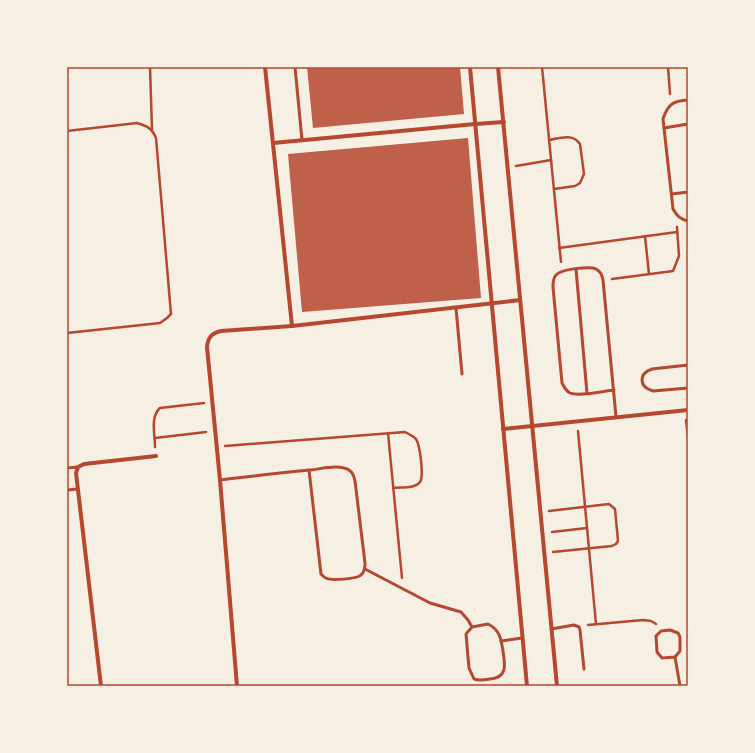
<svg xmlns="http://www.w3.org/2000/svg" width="755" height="753" viewBox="0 0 755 753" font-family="Mulish,sans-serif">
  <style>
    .building { fill: #bf614a }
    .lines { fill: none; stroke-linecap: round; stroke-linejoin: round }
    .path { stroke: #b5482f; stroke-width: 2.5 }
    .service { stroke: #b5482f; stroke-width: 3 }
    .minor { stroke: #b5482f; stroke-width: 4 }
    .neatline { fill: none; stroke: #b5482f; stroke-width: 1.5 }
  </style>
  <rect width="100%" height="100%" fill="#f6efe4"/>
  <g class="building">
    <polygon points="307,67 460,67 464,114 313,128"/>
    <polygon points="468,138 481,298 302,312 288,154"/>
  </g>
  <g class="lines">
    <g class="path">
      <polyline points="150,67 152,129"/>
      <polyline points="542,67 561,262"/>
      <polyline points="668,67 670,94"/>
      <path d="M67,131L137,123C147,126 152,128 156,138L171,314L167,318L160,323L67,333"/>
      <path d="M549,140C560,138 573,133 580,144L584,174L580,183L575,186L554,189"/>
      <polyline points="516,166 551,160"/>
      <polyline points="645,236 649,274"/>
      <polyline points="559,248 677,232"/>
      <polyline points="612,279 673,271 679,256 677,227"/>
      <polyline points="686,420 688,437"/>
      <polyline points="578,431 596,624"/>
      <polyline points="388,433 402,578"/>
      <polyline points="155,438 206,432"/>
      <path d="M225,446L405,432C409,434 413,436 416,439C420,445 424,476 420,482C415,489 401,487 393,488"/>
      <path d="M155,447C155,434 150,417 160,408L204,403"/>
      <polyline points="549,511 609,504 615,509 618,541 616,544 612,546 553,552"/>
      <polyline points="552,532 587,528"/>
      <polyline points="588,625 643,620 651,621 656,624"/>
    </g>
    <g class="service">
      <polyline points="295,67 302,140"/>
      <path d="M688,100C673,101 668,104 663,119L673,209C677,216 680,219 688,221"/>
      <polyline points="664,128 688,124"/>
      <polyline points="672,194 688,192"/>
      <polyline points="576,269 587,393"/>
      <polyline points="456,308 462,374"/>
      <path d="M688,365L652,369C638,374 639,387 653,391L688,388"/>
      <path d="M614,390C603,391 579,397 570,393C566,391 564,387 562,383L553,287C553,283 553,278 556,275C561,269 590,266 596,269C601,272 602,275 603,280L616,417"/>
      <polyline points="67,468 78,467"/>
      <path d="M220,480C250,476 280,473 310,470C321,469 334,465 344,468C351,469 354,475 355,481L365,563C365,567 365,572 361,575C357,579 331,581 326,578C325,578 321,574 321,574L309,470"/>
      <polyline points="67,490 78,489"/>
      <polyline points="365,569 430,603 461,612 468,620 472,627"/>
      <path d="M488,624C500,630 501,639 503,651C505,665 508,677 490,679C484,680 480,681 474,679L469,668L466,634L472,627Z"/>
      <polyline points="551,629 574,625 579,627 580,630 584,669"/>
      <polygon points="670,630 678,633 680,637 680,651 675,657 662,658 657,652 656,636 661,631"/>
      <polyline points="501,641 522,638"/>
      <polyline points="675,657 680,686"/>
    </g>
    <g class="minor">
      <polyline points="265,67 292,326"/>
      <polyline points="470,67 527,686"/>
      <polyline points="498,67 557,686"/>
      <polyline points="273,143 475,124 504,122"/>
      <polyline points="503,429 688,410"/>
      <polyline points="101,686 76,473 78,467 84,464 156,456"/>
      <path d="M237,686L220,480L207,347C208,337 212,333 221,331L292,326L520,300"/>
    </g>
  </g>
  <rect width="755" height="753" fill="none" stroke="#f6efe4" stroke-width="136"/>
  <rect x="68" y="68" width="619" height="617" class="neatline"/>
</svg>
